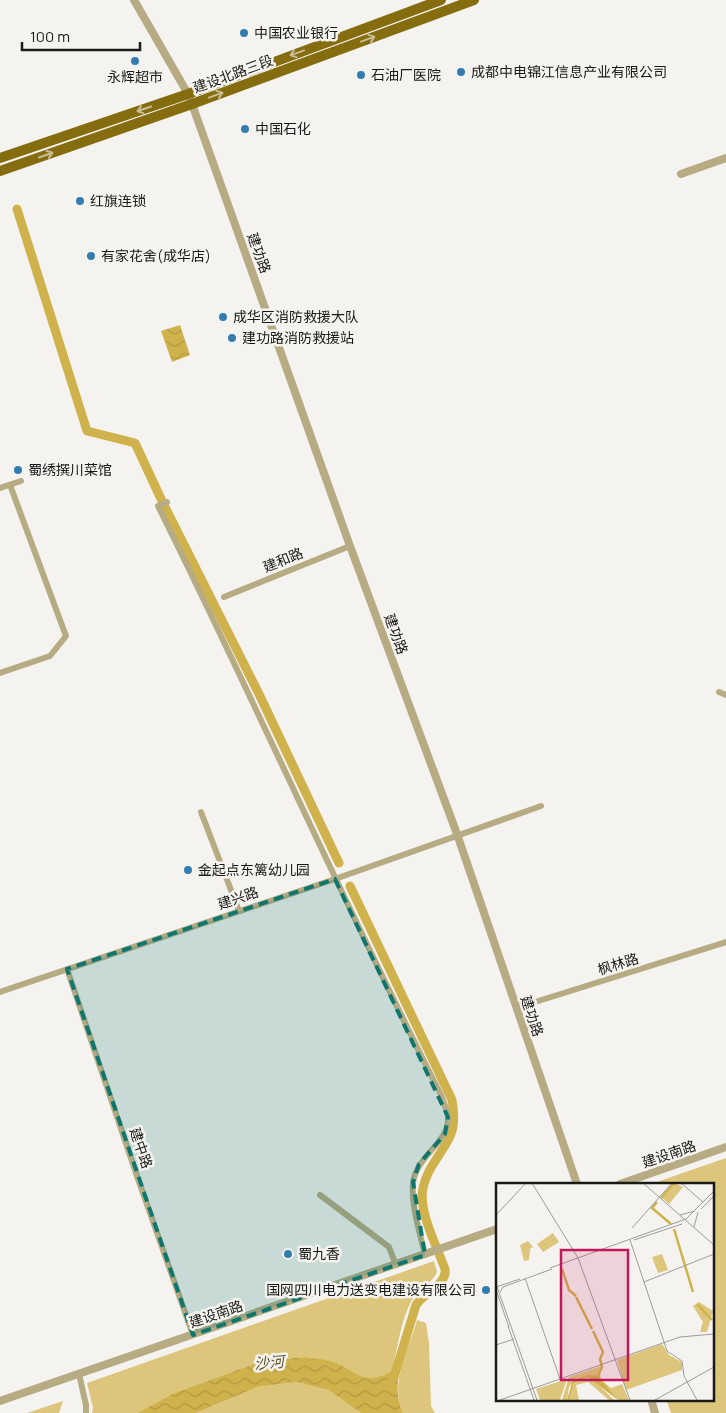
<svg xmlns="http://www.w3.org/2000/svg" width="726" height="1413" viewBox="0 0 726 1413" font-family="Manrope,'Noto Sans SC',sans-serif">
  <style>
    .park { fill: #ddc67b }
    .water { fill: url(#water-waves) }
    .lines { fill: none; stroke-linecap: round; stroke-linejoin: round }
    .canal { stroke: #d0b24c; stroke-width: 9 }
    .minor { stroke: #b7ab83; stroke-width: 6 }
    .tertiary { stroke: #b7ab83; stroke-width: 8 }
    .primary { stroke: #856d0f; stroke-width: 10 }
    .oneway { stroke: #c8bd95 }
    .marked { fill: #0f766e; fill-opacity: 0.2; stroke: #0f766e; stroke-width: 4; stroke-dasharray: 10 6; stroke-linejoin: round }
    .poi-dot { fill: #337cb0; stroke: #f5f3ef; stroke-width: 2 }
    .labels { text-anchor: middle; stroke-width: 5; stroke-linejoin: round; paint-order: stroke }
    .poi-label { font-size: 14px; fill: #191917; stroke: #f5f3ef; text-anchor: start }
    .street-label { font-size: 14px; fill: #191917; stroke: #f5f3ef }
    .water-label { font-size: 15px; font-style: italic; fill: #5f5329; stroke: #f5f3ef }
    .inset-river { fill: none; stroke: #d0b24c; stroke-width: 2.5 }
    .inset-road { fill: none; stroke: #9d9c99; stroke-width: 1 }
    .view { fill: #c2185b; fill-opacity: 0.15; stroke: #c2185b; stroke-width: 2.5 }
    .inset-edge { fill: none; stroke: #191917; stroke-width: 2.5 }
  </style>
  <defs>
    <pattern id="water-waves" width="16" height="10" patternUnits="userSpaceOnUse" patternTransform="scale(1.25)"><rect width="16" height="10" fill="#d0b24c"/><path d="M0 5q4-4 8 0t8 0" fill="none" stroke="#b29842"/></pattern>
  </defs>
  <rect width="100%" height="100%" fill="#f5f3ef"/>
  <g class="park">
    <polygon points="726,1158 726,1413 671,1413 666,1399 712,1399 712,1184 651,1184"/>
    <path d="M434,1261L437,1272C432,1284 423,1284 416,1294C401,1314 398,1348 392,1371L379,1378H361L335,1363L305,1357L262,1361L174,1393L137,1413H92L93,1408L87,1383Z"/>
    <path d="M417,1320L426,1323L429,1343L431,1406L435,1413H403C389,1382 409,1350 417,1320Z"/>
    <polygon points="296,1382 328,1390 361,1413 196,1413 258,1387"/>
    <polygon points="63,1401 59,1413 27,1413"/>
  </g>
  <g class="water">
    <polygon points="180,325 190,355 172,362 161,331"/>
    <path d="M305,1357C315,1359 327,1359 336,1363C360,1374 364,1386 392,1371L393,1366L400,1371C396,1385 397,1400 403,1413H361L328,1390L296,1382L258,1387L196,1413H137L174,1393L262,1361Z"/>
  </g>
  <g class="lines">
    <g class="canal">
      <polyline points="17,209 87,431 135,443 162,501"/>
      <polyline points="165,507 259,694 339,863"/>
      <path d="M350,886L452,1100C454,1111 455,1123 451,1134C443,1153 427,1167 423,1188C418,1211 437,1247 445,1269C448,1283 424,1293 416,1305L393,1380"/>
    </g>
    <g class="minor">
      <polyline points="0,488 21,481"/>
      <path d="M167,502L158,506C255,701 342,900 441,1095C443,1101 447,1109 448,1117C450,1142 416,1156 413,1183C411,1207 420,1232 425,1255"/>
      <polyline points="224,597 350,546"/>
      <polyline points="0,673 50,656 66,636 10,485"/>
      <polyline points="719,692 726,695"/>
      <polyline points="201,812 239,911"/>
      <polyline points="67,969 137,1176 193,1335"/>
      <polyline points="0,992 335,879 541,806"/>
      <polyline points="516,1008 726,942"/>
      <polyline points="320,1195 389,1247 396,1265"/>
      <polyline points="79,1374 86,1405 86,1413"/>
    </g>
    <g class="tertiary">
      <polyline points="134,0 188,94 192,104 350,546 457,834 577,1184"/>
      <polyline points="681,174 726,158"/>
      <polyline points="620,1184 726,1147"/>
      <polyline points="651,1399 655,1413"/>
      <polyline points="0,1401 497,1229"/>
    </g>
    <g class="primary">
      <polyline points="0,158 188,94 441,0"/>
      <polyline points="0,171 192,104 474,0"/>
    </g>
  </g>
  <defs><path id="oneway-shaft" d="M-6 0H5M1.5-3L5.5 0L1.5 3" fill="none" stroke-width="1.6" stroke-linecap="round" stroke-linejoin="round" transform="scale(1.25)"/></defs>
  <g class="oneway">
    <use href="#oneway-shaft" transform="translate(368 39) rotate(-20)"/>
    <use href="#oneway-shaft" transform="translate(297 53) rotate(160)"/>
    <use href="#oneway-shaft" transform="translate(216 95) rotate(-20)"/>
    <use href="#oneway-shaft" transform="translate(144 109) rotate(161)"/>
    <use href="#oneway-shaft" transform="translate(46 155) rotate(-19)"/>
  </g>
  <path class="marked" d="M335,879L448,1117L445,1134L419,1164L413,1182L425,1255L193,1335L67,969Z"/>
  <g class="poi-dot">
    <circle cx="244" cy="33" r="5"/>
    <circle cx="135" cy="61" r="5"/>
    <circle cx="461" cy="72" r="5"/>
    <circle cx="361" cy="75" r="5"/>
    <circle cx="245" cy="129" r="5"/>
    <circle cx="80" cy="201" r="5"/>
    <circle cx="91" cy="256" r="5"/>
    <circle cx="223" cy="317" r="5"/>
    <circle cx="232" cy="338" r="5"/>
    <circle cx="18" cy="470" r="5"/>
    <circle cx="188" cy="870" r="5"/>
    <circle cx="288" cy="1254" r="5"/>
    <circle cx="486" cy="1290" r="5"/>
  </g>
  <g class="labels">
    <g class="poi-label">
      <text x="254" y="38">中国农业银行</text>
      <text x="471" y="77">成都中电锦江信息产业有限公司</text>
      <text x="371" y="80">石油厂医院</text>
      <text x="135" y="82" text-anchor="middle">永辉超市</text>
      <text x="255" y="134">中国石化</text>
      <text x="90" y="206">红旗连锁</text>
      <text x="101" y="261">有家花舍(成华店)</text>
      <text x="233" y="322">成华区消防救援大队</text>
      <text x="242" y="343">建功路消防救援站</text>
      <text x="28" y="475">蜀绣撰川菜馆</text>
      <text x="198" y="875">金起点东篱幼儿园</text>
      <text x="298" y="1259">蜀九香</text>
      <text x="476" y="1295" text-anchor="end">国网四川电力送变电建设有限公司</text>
    </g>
    <g class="street-label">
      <text transform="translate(233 74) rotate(-20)" y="5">建设北路三段</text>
      <text transform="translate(259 253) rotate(70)" y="5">建功路</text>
      <text transform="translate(283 560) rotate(-22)" y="5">建和路</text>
      <text transform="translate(396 634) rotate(70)" y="5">建功路</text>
      <text transform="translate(238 898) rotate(-19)" y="5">建兴路</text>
      <text transform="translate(618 964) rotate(-17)" y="5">枫林路</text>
      <text transform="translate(532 1016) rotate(71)" y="5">建功路</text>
      <text transform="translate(141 1148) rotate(71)" y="5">建中路</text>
      <text transform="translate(669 1154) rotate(-19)" y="5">建设南路</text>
      <text transform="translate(216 1314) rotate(-19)" y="5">建设南路</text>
    </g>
    <g class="water-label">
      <text transform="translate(269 1363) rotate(-5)" y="5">沙河</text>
    </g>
  </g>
  <g transform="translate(496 1183)">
    <rect width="218" height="218" fill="#f5f3ef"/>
    <path d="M178,0L187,4L173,21L165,14ZM57,50L63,59L47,69L41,61ZM32,58L37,64L34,66L33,77L28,78L24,62ZM166,71L172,87L162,90L156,74ZM203,119L217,128L211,149H204L207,139L197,123ZM166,161L173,172L186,179V187L130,207L121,177ZM105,183L100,194L81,195L73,204L71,217H66L73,194ZM104,189L105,197L115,205L126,201L133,217H122L102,197ZM92,194L98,197L118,217H113L92,199L80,202L83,217H73L78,200ZM71,196L64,217H44L40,206Z" fill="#ddc67b"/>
    <path d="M93,192L102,193L122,217L92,194L78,200L73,217H71L77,197Z" fill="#d0b24c"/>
    <path class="inset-river" d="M165,15L178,0M161,19L156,25L175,41M178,46L197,109M66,86L73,107L80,113M80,114L96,146M201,121L216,137M97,148L107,169L104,176L106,184L101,195"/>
    <path class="inset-road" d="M36,0L82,75L134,217M147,0L218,62M185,0L207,19M205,26L218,13M0,32L30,0M184,32L199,28M198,44L202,29M136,45L176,0M134,57L171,168L186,178L188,193L201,217M138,57L186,41M54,85L190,36L218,8M29,95L64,196M148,99L218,71M0,101L41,217M0,104L24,96M0,107L13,144M4,109L7,104L56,86M218,139V162M12,143L38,217M0,162L18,156M4,217L184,154L218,151M159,217L218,184"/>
    <path class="view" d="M65,67H132V197H65Z"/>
    <rect width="218" height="218" class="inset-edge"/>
  </g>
  <path d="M22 42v8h118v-8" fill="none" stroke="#191917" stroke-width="2.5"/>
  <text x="30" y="42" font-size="15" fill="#191917" stroke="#f5f3ef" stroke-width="4" paint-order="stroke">100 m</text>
</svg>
